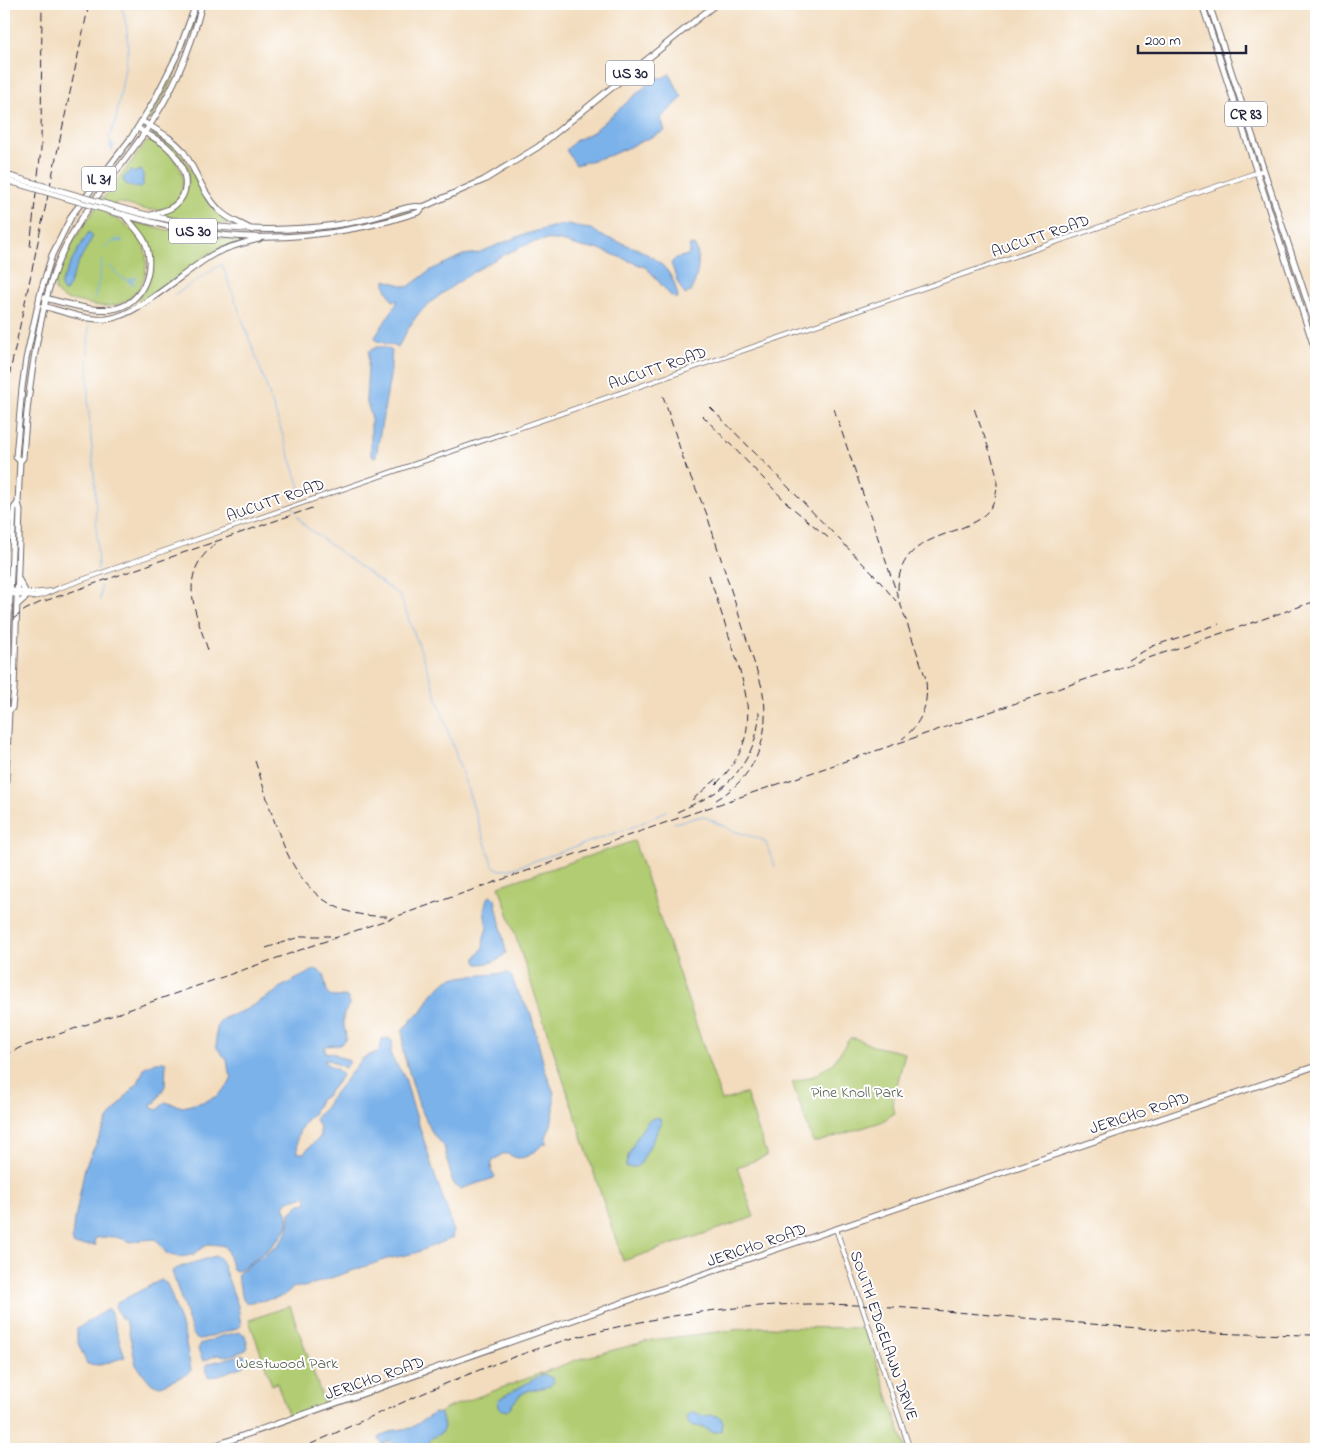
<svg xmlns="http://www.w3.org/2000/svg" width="1320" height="1453" viewBox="0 0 1320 1453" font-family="'Indie Flower',sans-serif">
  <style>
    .green { fill: #b1cc72; stroke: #6a7756 }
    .water { fill: #7bb2ea; stroke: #4e6a92 }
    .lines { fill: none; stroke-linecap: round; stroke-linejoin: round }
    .stream { stroke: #7bb2ea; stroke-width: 1 }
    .minor-casing { stroke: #6b6368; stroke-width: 5.5 }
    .major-casing { stroke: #6b6368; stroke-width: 7 }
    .minor { stroke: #fff; stroke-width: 4 }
    .major { stroke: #fff; stroke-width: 5 }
    .rail { stroke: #22223b; stroke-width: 1; stroke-dasharray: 8 4; stroke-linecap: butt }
    .major-bridge-casing { stroke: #6b6368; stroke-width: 7; stroke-linecap: butt }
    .major-bridge { stroke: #fff; stroke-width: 5 }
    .labels { text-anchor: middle; stroke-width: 4; stroke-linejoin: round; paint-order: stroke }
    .shield { fill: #fff; stroke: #646476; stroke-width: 1 }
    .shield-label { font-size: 15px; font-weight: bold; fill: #22223b }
    .street-label { font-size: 16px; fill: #22223b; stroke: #fff }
    .park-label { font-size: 16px; fill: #545e4e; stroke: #fff }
  </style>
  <rect width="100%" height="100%" fill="#fff"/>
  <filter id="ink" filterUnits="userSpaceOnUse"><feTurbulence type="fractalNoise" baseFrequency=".02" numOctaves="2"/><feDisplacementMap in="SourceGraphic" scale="10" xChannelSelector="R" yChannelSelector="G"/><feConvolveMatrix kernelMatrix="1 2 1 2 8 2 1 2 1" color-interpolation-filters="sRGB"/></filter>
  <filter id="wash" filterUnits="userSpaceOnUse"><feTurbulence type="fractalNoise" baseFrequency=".0096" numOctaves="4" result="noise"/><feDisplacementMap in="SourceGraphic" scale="20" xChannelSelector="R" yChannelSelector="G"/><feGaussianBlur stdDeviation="1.12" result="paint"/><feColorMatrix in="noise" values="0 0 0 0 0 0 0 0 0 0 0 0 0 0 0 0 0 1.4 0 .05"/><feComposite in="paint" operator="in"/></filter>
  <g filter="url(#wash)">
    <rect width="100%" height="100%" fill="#f2dcbd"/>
    <g class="green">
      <path d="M194,16H197C185,53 170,88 150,121L148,120L169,83Z"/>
      <path d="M154,131C188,151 190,175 211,205C218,214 228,218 235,225L197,222L160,215C170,211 173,205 180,197C182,194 185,191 187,187C196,166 166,145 152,134Z"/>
      <path d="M148,141H153C172,153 193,174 178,198C174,203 169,208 163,209C148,213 131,205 117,202L107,215C126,223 144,234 146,256C149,280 134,303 110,306C100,307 90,304 80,302C72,300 60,300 56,291C45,269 114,184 129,165C135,158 140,148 148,141Z"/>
      <path d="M418,207V209C332,237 245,242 157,221L221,231L265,233L297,232L362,223Z"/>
      <path d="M132,222L186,234L244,241L210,253L140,303L138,300C147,287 157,265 149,248C145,239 138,230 132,222Z"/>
      <polygon points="634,841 722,1101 746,1093 767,1156 737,1167 754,1217 623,1261 499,886"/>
      <polygon points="850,1038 855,1038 873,1046 905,1053 892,1105 895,1113 881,1122 818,1142 813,1142 792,1082 814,1076 833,1063"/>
      <polygon points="290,1306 325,1405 289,1417 277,1383 272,1385 249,1320"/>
      <polygon points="758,1327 865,1328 906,1449 396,1449 390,1445 445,1409 579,1359 652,1340"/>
    </g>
    <g class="water">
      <polygon points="670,74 682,98 661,118 665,131 611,155 576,165 566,150 575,141 593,132 656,77 662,78"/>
      <polygon points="131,170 134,173 140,170 143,172 143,186 141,188 129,186 124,182 123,178"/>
      <path d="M570,224L582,228L592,229L600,235L638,249L652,257L662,265L669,273L674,282L678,296L677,299L670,295L647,268L597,248C584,252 563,237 545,240C512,244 449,286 423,309C413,318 405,335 398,347L377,341L375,337L397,303V300L393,301C389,294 384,288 385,280L408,287L431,270L463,255L478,253L522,235L559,225Z"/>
      <polygon points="89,232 92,235 92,238 78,263 66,292 64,292 61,287 61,283 76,253"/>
      <path d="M694,245C702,257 697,279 691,291L685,295L678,283L671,263L676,258L688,255L690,250L689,246Z"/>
      <polygon points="377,347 384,347 392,351 390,376 376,456 374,457 371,455 371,415 366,400 369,351"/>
      <path d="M491,896L495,899L506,952C502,961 488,964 478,964L476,962V957L483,948L484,937L487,928L484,910L487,898Z"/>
      <path d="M316,969L325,975L324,977C328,995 325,999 346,996C354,1006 344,1009 343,1018C343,1025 346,1032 346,1039L340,1045L325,1046V1052L336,1054V1056L346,1059L350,1062L345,1068L329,1060L324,1061C329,1068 339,1067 342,1076L326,1096L320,1100L313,1114L306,1120L300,1130L297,1139L298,1153H304L313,1143L320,1138V1127L315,1120C319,1112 328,1108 330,1099L363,1058L377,1052L380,1049L382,1039L389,1038C396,1044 390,1048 391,1055C392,1061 402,1070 405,1078C413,1110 425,1141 434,1173C438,1187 457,1228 452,1238L415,1253L387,1259L304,1287C289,1287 294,1288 284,1295C280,1298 251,1303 245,1302L243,1299L237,1275C256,1255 293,1248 290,1213L300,1204L306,1203L307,1201L306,1196L288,1201L284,1206C287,1212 289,1217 288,1224C285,1239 250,1264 237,1271L233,1270L227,1250L224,1246L220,1245L208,1244L192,1255L186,1256L178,1257L167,1254L156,1239L141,1240L131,1242C117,1236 111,1236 96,1238L94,1241L96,1245H74L72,1239L73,1229L85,1167L107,1121L129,1092L138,1083L145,1067L156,1062H166L165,1086L155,1103H151L152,1108L158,1110L165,1102L183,1107L206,1101L217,1096L229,1084L232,1077L229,1072L227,1060L217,1048L216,1034L218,1023L224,1018L245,1010L274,993L279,988Z"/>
      <path d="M508,973L512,977L516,989L531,1014L545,1070L554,1093V1110L551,1125L546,1137L547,1143L543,1144C536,1151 525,1161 514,1157C509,1155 508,1153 502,1154L492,1162L491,1171L495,1176L494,1178L460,1189L456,1187L452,1180L444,1146L433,1134L419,1105L403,1052V1030L415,1016L422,1012L432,994L447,980L456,977Z"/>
      <path d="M657,1117L661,1120V1124L641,1163L636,1167H626C625,1158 642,1125 650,1120C653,1118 654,1118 657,1117Z"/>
      <polygon points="215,1256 219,1257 221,1260 238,1306 241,1326 237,1328 198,1340 193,1334 173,1275 172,1271 180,1267"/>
      <polygon points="161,1280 167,1284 171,1294 185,1338 191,1370 188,1374 160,1386 151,1383 136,1365 128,1327 124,1319 121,1318 115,1306 118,1302"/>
      <polygon points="109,1308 125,1357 100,1365 87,1364 77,1341 77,1329"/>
      <polygon points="240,1332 245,1335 248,1347 246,1350 229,1356 217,1355 203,1361 198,1349 201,1344 221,1336"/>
      <polygon points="242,1355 245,1356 247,1362 244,1366 213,1377 208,1376 206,1366 210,1363"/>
      <polygon points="543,1374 552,1378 554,1381 550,1386 527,1391 519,1396 507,1411 500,1409 498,1403 499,1399"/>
      <path d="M694,1412L703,1416L713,1415L720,1417L723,1422L722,1430C713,1435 711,1430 703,1427C699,1426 694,1427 690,1425C685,1420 687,1413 694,1412Z"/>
      <polygon points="434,1413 441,1414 444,1427 441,1433 430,1439 429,1449 407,1449 402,1444 396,1445 391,1441 382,1444 379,1439 380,1437 395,1430 411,1428"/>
    </g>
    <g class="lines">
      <g class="stream">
        <polyline points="111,143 116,145"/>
        <polyline points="110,145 112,151"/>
        <polyline points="111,145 113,150"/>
        <polyline points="114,148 110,142 109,137 115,124 128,51 127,28 121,4"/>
        <polyline points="116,241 122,239"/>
        <polyline points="114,242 123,241"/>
        <polyline points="104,249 117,238"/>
        <polyline points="109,265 120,277 135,283"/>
        <polyline points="128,280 137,277"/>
        <polyline points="131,280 136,279"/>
        <polyline points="128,281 133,286"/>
        <polyline points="130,282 134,285"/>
        <polyline points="174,295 222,264 264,379 300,487 300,490 291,500"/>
        <polyline points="94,300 99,280 102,259"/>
        <polyline points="88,354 89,326"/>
        <polyline points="88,359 88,401 95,486 98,570"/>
        <polyline points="294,509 295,511"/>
        <polyline points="297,515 305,526 400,596 424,659 493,866 500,870 511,869 638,825 666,811"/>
        <polyline points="100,600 101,586"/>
        <polyline points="674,823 703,816 731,830 761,839 766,843 775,867"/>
      </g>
    </g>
  </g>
  <g filter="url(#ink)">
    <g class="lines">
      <defs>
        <g id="minor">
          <polyline points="4,589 31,593 51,591"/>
          <polyline points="4,593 33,597 43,595 59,588 181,545 1264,170"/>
          <polyline points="836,1229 910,1449"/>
          <polyline points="225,1443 227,1449"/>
        </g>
        <g id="major">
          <polyline points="1202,4 1316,353"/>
          <polyline points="1209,4 1316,328"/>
          <path d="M142,121C156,130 173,138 183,151C196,170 203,194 219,210C228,220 241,223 252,230"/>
          <path d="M138,128C146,134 156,138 165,145C182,159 196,189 174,206C166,212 157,212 149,216"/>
          <polyline points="4,174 13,177"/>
          <polyline points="4,179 12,182"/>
          <path d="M117,207C189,228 260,235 335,225C349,223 365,220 379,216C393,213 409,204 423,207"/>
          <path d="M113,212C139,219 164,226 191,231C267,244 346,236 419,212L423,207L484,180L538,147L716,4"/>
          <path d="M45,298C64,303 93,312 113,309C143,304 156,269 145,242C140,232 131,224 124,215"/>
          <path d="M43,306C61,311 89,321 107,319C138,316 183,272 212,255C226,247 243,243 259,239"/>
          <polyline points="20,461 16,457 22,388 26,359 41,291 52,255 72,215 131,138 154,101 178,53 196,4"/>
          <polyline points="19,580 26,593"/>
          <polyline points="4,582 10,578"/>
          <polyline points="17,605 26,597"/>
          <polyline points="9,711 5,707 14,508 18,503"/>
          <path d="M4,819L9,711L12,708L14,689L20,510L18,503L20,461L23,458C26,413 31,370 40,326C46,297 53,269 67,243C88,204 118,171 143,135C171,96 191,49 202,4"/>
          <polyline points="205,1449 727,1266 1316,1066"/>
        </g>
      </defs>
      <use href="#minor" class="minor-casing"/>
      <use href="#major" class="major-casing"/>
      <use href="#minor" class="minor"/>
      <use href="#major" class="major"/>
      <g class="rail">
        <polyline points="30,247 41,149 42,4"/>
        <polyline points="663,396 687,470"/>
        <polyline points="4,400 89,4"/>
        <polyline points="710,407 876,577 896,601"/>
        <path d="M834,409L925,676C930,701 923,723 902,739"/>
        <polyline points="702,415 790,506 831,540"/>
        <path d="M685,464L706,512L761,684C773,731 759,775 716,800"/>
        <path d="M709,575C717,600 725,624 733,648C750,702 761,741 715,785"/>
        <path d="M898,590C898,514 999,550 997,481C996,462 980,427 974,408"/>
        <polyline points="4,626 25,610 39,603 312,508"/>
        <path d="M208,650C195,611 176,573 217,543"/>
        <polyline points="1128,660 1153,646 1219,624"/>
        <path d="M255,761C280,833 291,920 388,916"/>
        <polyline points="692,800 719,777"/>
        <path d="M677,812C690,806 704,800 716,792C742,774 759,744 759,712"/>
        <polyline points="266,948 302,936 330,936"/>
        <polyline points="4,1057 19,1048 696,812 1316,601"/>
        <path d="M300,1449C392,1408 483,1362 581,1336C655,1316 732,1305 809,1304C865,1304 922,1309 979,1314C1049,1320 1119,1327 1190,1332L1238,1334L1316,1335"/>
      </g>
      <defs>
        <g id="major-bridge">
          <polyline points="13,177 117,207"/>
          <polyline points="12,182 113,212"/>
        </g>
      </defs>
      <use href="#major-bridge" class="major-bridge-casing"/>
      <use href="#major-bridge" class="major-bridge"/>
    </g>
  </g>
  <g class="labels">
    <g class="shield">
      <rect x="606" y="60.5" width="48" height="25" rx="4"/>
      <rect x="1225" y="101.5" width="42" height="25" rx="4"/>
      <rect x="81.5" y="166.5" width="35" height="25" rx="4"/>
      <rect x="169" y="218.5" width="48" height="25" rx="4"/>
    </g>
    <g class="shield-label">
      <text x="630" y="78">US 30</text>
      <text x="1246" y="119">CR 83</text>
      <text x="99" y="184">IL 31</text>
      <text x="193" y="236">US 30</text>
    </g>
    <g class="street-label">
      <text transform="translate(1040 235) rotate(-19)" y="6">AUCUTT ROAD</text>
      <text transform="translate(657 367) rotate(-19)" y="6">AUCUTT ROAD</text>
      <text transform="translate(275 499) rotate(-19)" y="6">AUCUTT ROAD</text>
      <text transform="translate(1139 1112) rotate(-18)" y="6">JERICHO ROAD</text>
      <text transform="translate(756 1244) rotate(-19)" y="6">JERICHO ROAD</text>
      <text transform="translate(885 1335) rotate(71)" y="6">SOUTH EDGELAWN DRIVE</text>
      <text transform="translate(374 1377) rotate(-19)" y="6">JERICHO ROAD</text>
    </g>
    <g class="park-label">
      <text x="857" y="1097">Pine Knoll Park</text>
      <text x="287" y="1368">Westwood Park</text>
    </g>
  </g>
  <rect width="1320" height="1453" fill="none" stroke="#fff" stroke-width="20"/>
  <path d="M1138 45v8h108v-8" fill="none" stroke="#22223b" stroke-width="2.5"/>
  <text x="1145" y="45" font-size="15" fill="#22223b" stroke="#ffffff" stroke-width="4" paint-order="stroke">200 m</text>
</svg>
